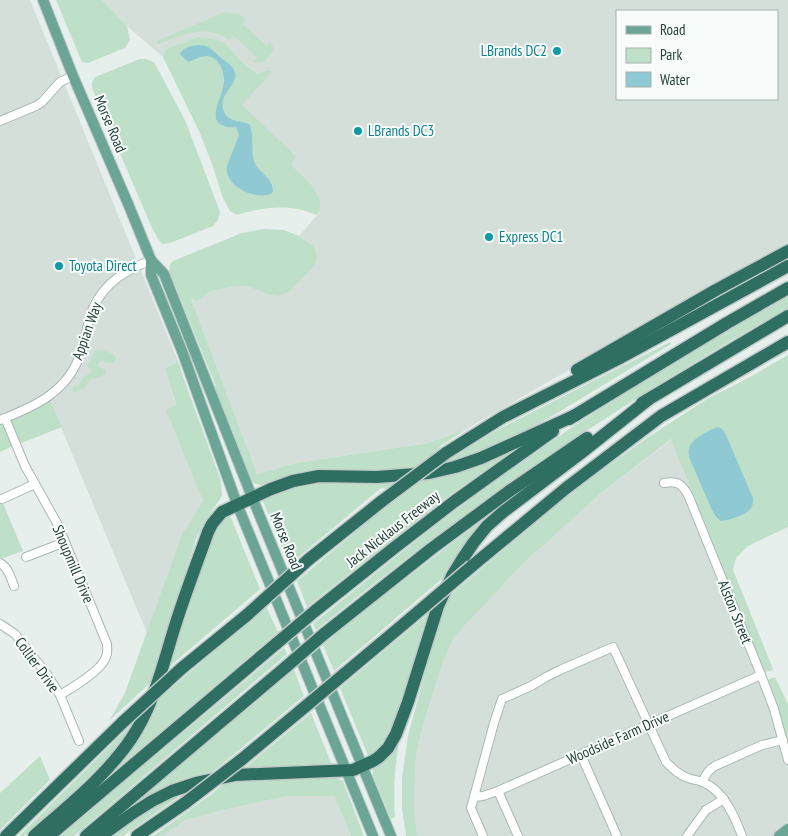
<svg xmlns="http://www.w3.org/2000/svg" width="788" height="836" viewBox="0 0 788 836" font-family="'PT Sans Narrow',sans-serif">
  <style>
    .built { fill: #d4dfda; fill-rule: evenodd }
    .green { fill: #bfe0c8 }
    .water { fill: #8ec9d4 }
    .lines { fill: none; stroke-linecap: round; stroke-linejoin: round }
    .minor-casing { stroke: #a8b8b2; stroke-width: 10 }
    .major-casing { stroke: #c2cac8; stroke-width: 12 }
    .highway-casing { stroke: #c2cac8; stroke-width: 15 }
    .minor { stroke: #fff; stroke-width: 8 }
    .major { stroke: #6aa596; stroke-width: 10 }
    .highway { stroke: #2f6f62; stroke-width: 12 }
    .highway-bridge-casing { stroke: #c2cac8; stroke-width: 15; stroke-linecap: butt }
    .highway-bridge { stroke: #2f6f62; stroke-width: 12 }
    .culture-dot { fill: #0f9aa8; stroke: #f7fbf9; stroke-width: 2 }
    .labels { text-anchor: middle; stroke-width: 4; stroke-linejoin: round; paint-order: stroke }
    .culture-label { font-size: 15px; fill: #0d838f; stroke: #f7fbf9; text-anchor: start }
    .street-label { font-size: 15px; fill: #24423a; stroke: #f7fbf9 }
  </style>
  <rect width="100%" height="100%" fill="#e6efeb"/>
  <g class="built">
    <polygon points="0,0 30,0 178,361 165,368 176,406 167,410 203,501 182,534 147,633 50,401 33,411 0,423"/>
    <path d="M102,0H788V243L465,430L428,443L296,463L257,474L189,296L197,301L211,291L231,287L246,286L267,294L312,245L299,236L319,213L316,191L290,165L296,156L241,105L271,72L269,70L259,74L240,60L230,48L223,42L211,38L197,37L189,40L167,49L163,57L127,26ZM617,11H777V99H617Z"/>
    <polygon points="672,439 767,680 783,724 788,741 788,836 417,836 414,807 416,755 423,725 443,662 455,636 524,563 601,493"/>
    <polygon points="288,796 334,796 351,836 163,836 186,820 223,810"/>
  </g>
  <g class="green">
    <polygon points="56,0 102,0 127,26 130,40 125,48 88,63 82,62"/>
    <path d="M224,12L239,14L246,19L243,24L266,46L270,42C272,45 274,47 273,50C272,54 265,61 261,63C257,64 256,62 253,61L258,58L236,38L233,36L230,40C203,23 185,35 158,44L157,43V41Z"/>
    <path d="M197,37L211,38L223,42L230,48L240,60L258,74L269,70L272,72L242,105L296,156L291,165C302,176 330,197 317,215C311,213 304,210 298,209C278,205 256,209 237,215L230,211L223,198L212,164L199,131L163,57L166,49Z"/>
    <polygon points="140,59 146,59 154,62 185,120 220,212 218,220 213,226 170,243 162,244 158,239 152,228 92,88 92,82 95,77"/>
    <polygon points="264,229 284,230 299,236 312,245 316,252 317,259 312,268 289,292 278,296 267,294 246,286 231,287 212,291 197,301 190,297 257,474 296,463 428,443 465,430 439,447 449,459 499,429 670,342 671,344 549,418 499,445 466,459 401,472 327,470 307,472 286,477 262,485 256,484 250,480 218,401 215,384 169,271 170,264 173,261 242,233"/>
    <path d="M788,296V308C679,369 574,437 472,510C419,548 367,589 316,630L313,624C367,580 420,536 476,495C575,422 680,355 788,296Z"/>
    <path d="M95,350C105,350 110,351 117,358L113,363H106L102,359L97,366L106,370L104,375L90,380L85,388L77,392H73V387L80,384L82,378L92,372L87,366Z"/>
    <polygon points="788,355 788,527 748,546 736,558 733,570 773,669 771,671 764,672 671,439 601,493 524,563 455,636 443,662 423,725 416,755 414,807 417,836 406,836 402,808 402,778 408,736 435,635 447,598 549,511 598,473 650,436 707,399 750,377"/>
    <polygon points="178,361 185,382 221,481 222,496 206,520 196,539 153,680 109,721 125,693 182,534 203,501 166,410 176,405 165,368"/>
    <polygon points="50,401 62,427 19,444 10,424 10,419 33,411"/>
    <polygon points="0,423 1,423 6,427 13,446 0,452"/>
    <polygon points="509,451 510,454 451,494 307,607 297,581 404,491 381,488 289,565 262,499 294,488 315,483 387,483 429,479"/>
    <polygon points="0,496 23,551 0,559"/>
    <polygon points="493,512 494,514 464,548 444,577 334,671 323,645 362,612"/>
    <polygon points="229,513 260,589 168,668 181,621 215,528"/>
    <polygon points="266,606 278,632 112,773 110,771 154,703"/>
    <path d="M429,613C418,654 408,701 387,738C383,746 376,753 369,758L340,688Z"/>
    <polygon points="284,648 287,654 74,836 59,836"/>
    <polygon points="294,670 304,696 209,775 128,809"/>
    <polygon points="775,677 788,704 788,741 767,680"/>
    <polygon points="311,713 332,765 270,767 259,770 242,770"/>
    <polygon points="133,723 124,739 105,764 90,779 24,836 19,836"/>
    <path d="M396,742H399C395,767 393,792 395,817L391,819L373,776V767Z"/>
    <polygon points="40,756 50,780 0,830 0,793"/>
    <polygon points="330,777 337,778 343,781 364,836 351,836 334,796 288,796 223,810 186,820 163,836 153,836 209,796 226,782"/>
    <path d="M183,794L123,836H111C135,819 155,805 183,794Z"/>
  </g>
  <g class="water">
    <path d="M198,45C208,45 211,49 218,55C223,60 229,63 233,68C244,85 212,94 226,115C232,123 242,120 250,125C254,137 251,152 254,161C258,173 273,177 273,191L271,194C254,200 224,186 227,166L239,135L236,127C232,127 228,128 224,126C207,121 221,98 223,88C226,76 222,58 207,56C201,56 194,60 188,62L180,54C183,47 191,46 198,45Z"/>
    <path d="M718,427L722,429L726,435L753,498C753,499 753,505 752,506C749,515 730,520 721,521L716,517L712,510L689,457C689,454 688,451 689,449C691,439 709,430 718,427Z"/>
  </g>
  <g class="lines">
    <defs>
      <g id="minor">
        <polyline points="0,121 36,106 42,102 60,82 73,76"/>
        <path d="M5,418L25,466L58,525L107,644C107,648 108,653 106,657C102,670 72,688 60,695"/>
        <path d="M0,420C31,408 64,394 78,360C84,344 87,325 93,308C106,281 125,271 151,260"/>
        <path d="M664,483C678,480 683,485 689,497L761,675L774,709L788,760"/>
        <polyline points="2,499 35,484"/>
        <polyline points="26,557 65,542"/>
        <path d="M0,563C8,567 11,578 14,586"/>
        <polyline points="0,624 15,634 46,673 60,695 79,741"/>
        <polyline points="581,755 617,836"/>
        <path d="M703,782C705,775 708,770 715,766L762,745L783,740"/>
        <polyline points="498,791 518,836"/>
        <polyline points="474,797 483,796 498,791 761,675"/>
        <path d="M483,836L471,808L494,723L502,699L531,686L546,677L560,670L613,647L666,762C673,769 680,776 691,779C694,780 698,780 702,782C723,789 735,817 742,836"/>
        <polyline points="687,836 706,810 724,799"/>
      </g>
      <g id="major">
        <polyline points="43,0 73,76 129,206 151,260 164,274 252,497 391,836"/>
        <polyline points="151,260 151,275 182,351 237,504 373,836"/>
        <polyline points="779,836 788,829"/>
      </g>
      <g id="highway">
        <polyline points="577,370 716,290 788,251"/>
        <polyline points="642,403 788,316"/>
        <polyline points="569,419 727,323 788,288"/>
        <polyline points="446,453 503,417 618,359 788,266"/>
        <polyline points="308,560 382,501"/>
        <polyline points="472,566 565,489 661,416 788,342"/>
        <polyline points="315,611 394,548 455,501 553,431"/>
        <polyline points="324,634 431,549 508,492 587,438"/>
        <polyline points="182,668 247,615"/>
        <polyline points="343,675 405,623"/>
        <polyline points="241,760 300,711"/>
        <polyline points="6,836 123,722"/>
        <path d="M34,836C68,806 105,777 131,739C154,705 163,664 175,626C185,594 197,563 208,532L212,524L222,512L271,489L293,481L319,476L377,477L429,473L455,467L481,458L576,415"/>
        <polyline points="49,836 277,643"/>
        <polyline points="86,836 287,666"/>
        <polyline points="101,836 133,813 152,801 172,791 196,783 235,775 353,770 373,761 379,757 388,748 396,734 408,702 438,606 452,576 463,558 474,542 487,526 503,512 581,453 649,399"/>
        <polyline points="137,836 185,803"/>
      </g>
    </defs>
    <use href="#minor" class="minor-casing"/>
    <use href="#major" class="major-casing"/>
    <use href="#highway" class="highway-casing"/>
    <use href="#minor" class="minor"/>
    <use href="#major" class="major"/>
    <use href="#highway" class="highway"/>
    <defs>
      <g id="highway-bridge">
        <polyline points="382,501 446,453"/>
        <polyline points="247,615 308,560"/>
        <polyline points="405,623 472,566"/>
        <polyline points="277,643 315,611"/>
        <polyline points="287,666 324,634"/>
        <polyline points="300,711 343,675"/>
        <polyline points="123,722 182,668"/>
        <polyline points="185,803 241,760"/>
      </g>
    </defs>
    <use href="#highway-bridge" class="highway-bridge-casing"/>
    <use href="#highway-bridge" class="highway-bridge"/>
  </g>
  <g class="culture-dot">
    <circle cx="557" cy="51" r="5"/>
    <circle cx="358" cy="131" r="5"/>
    <circle cx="489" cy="237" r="5"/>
    <circle cx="59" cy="266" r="5"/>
  </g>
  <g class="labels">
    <g class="culture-label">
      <text x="547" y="56" text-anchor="end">LBrands DC2</text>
      <text x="368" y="136">LBrands DC3</text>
      <text x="499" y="242">Express DC1</text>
      <text x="69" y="271">Toyota Direct</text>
    </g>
    <g class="street-label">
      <text transform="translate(110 124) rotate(67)" y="5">Morse Road</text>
      <text transform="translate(87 331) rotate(-70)" y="5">Appian Way</text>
      <text transform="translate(393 529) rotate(-38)" y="5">Jack Nicklaus Freeway</text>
      <text transform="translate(286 541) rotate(68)" y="5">Morse Road</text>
      <text transform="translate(73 564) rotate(67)" y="5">Shoupmill Drive</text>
      <text transform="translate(735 612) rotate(68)" y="5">Alston Street</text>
      <text transform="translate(37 665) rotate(54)" y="5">Collier Drive</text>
      <text transform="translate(618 738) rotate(-24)" y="5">Woodside Farm Drive</text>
    </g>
  </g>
  <rect x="616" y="10" width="162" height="90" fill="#f7fbf9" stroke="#a3b1ad"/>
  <rect x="626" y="26" width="25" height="8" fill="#6aa596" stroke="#a3b1ad"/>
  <text x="660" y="35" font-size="15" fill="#24423a">Road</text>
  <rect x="626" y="48" width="25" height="15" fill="#bfe0c8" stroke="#a3b1ad"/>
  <text x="660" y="60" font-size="15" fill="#24423a">Park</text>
  <rect x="626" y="72" width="25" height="15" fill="#8ec9d4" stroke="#a3b1ad"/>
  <text x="660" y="85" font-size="15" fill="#24423a">Water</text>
</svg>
